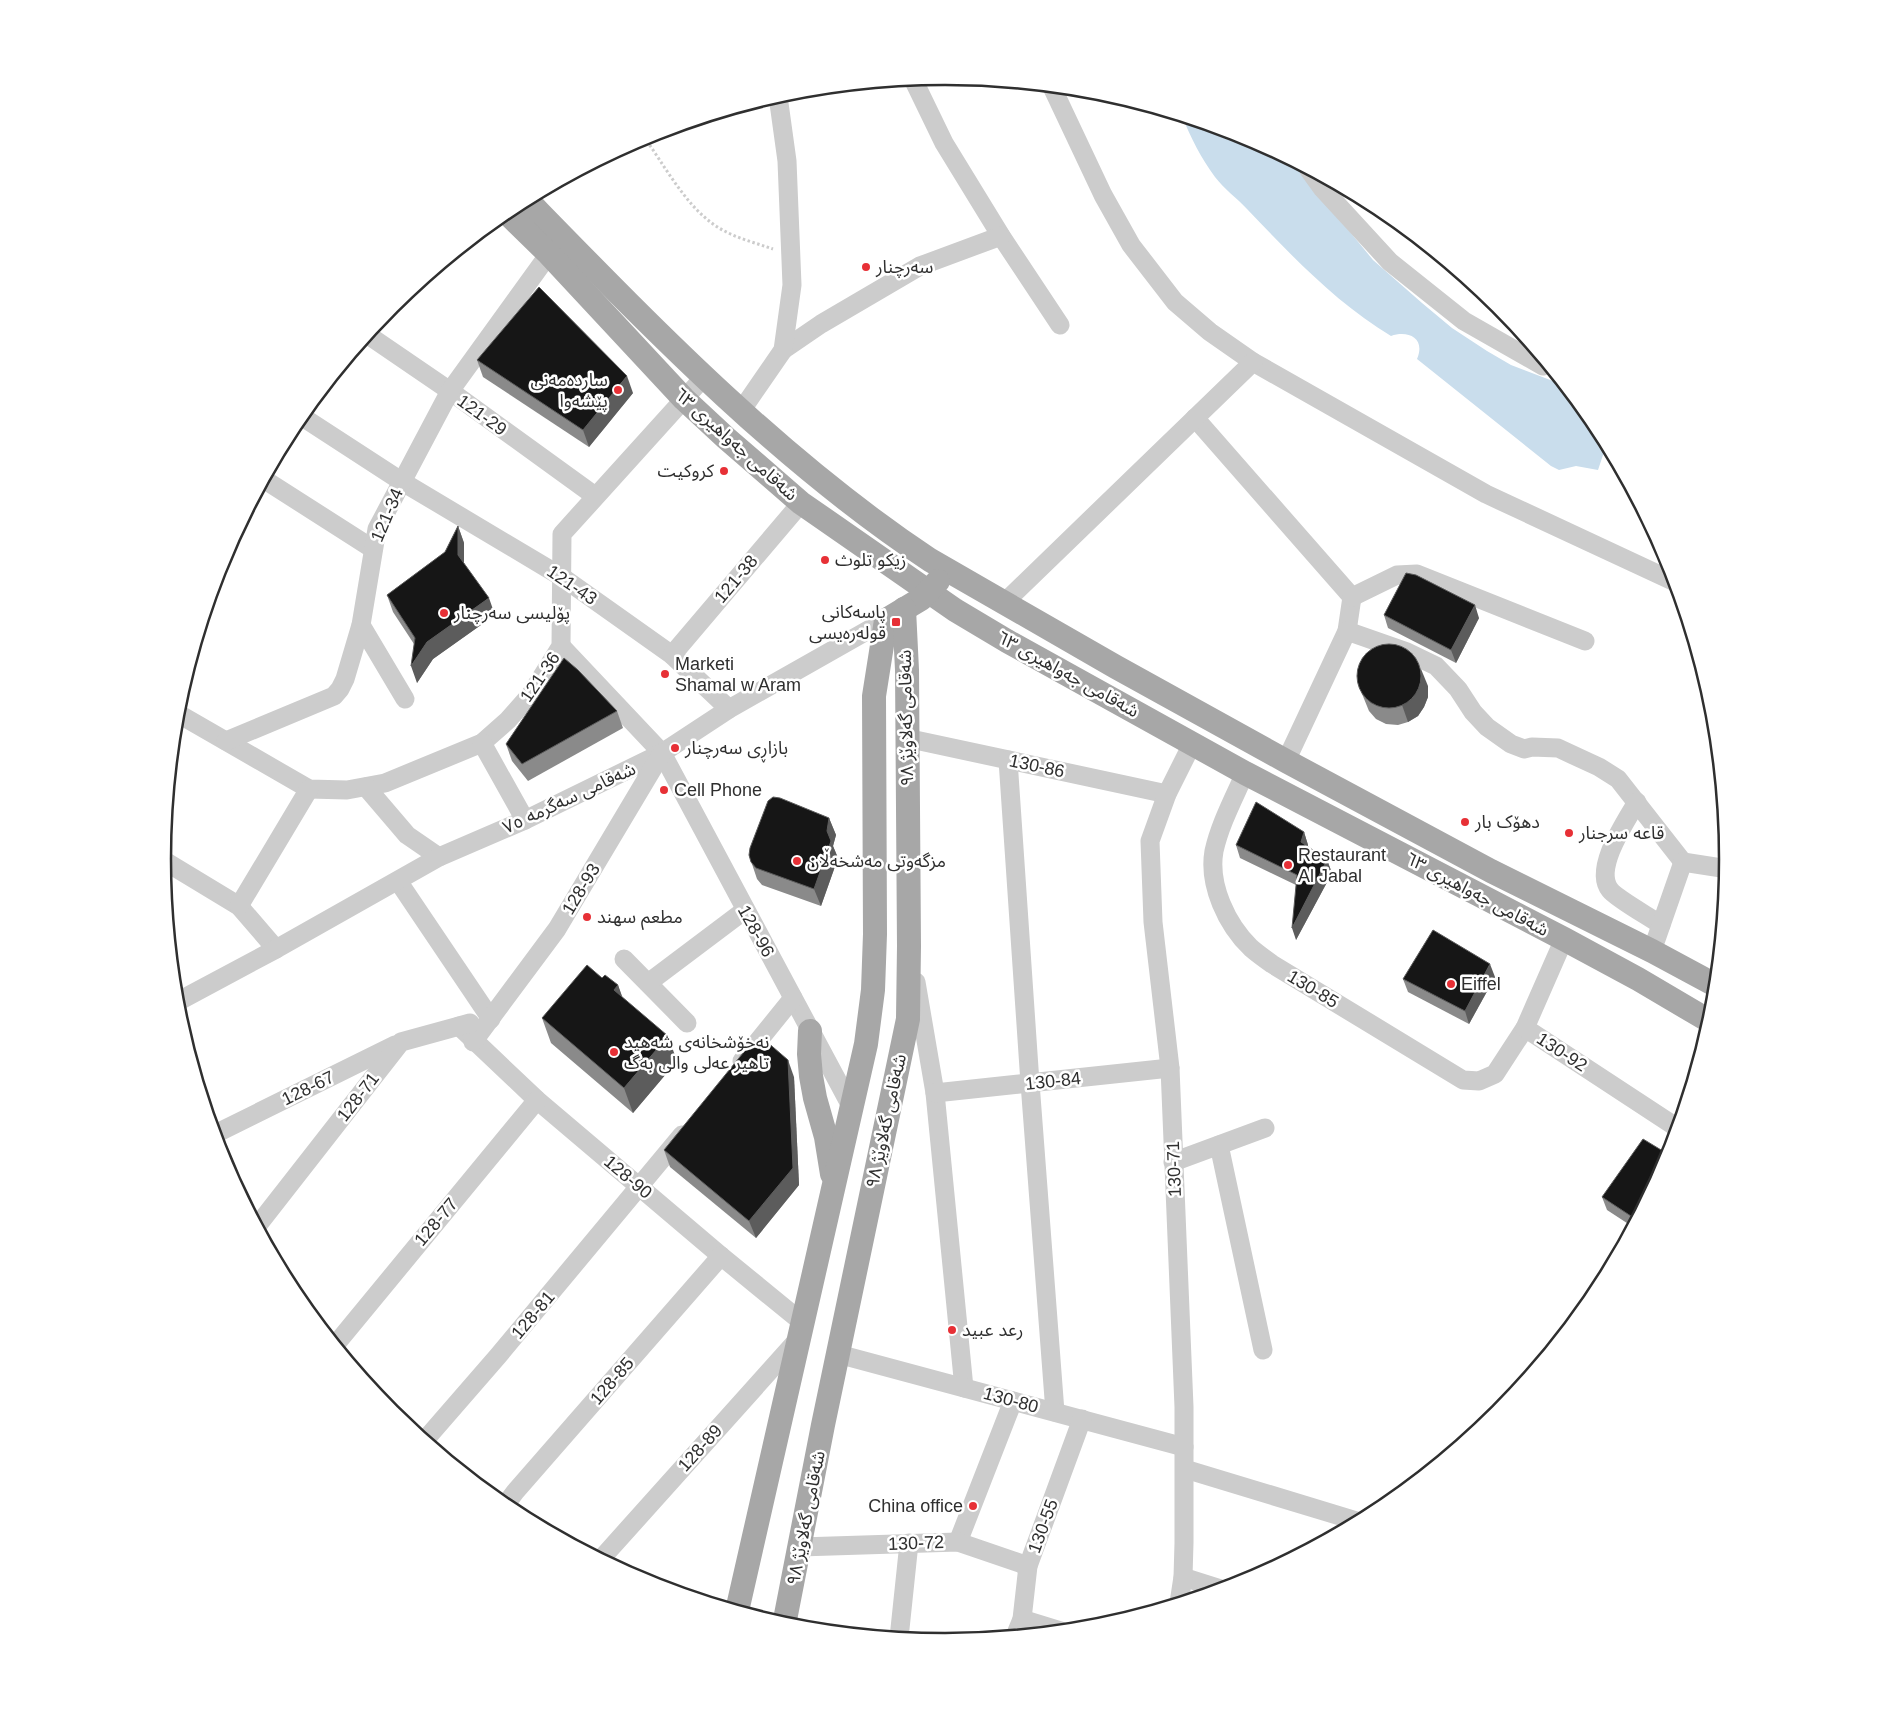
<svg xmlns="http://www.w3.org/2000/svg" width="1892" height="1719" viewBox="0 0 1892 1719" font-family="Helvetica,'Noto Sans Arabic',sans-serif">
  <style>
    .water { fill: #c9ddec }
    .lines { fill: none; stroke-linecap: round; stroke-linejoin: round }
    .path { stroke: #ccc; stroke-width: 3; stroke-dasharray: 2.5 2.5; stroke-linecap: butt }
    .minor { stroke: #ccc; stroke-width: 19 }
    .major { stroke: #a7a7a7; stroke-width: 24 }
    .wall { fill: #8a8a8a }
    .shaded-wall { fill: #5c5c5c }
    .building { fill: #161616; stroke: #5c5c5c }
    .poi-dot { fill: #e73036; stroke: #fff; stroke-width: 2 }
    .labels { text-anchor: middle; stroke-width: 5; stroke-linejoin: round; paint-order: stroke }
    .poi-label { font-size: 18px; fill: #2f2f2f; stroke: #fff; text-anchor: start }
    .street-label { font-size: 18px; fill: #2f2f2f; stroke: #fff }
    .rim { fill: none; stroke: #2f2f2f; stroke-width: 2.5 }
  </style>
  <rect width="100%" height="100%" fill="#fff"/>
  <path class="water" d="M1182,116L1246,136L1301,165L1323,199L1373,260L1422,303L1452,328L1487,351L1511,365L1566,386L1597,425L1607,443L1598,470L1576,466L1559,470L1551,466L1417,359C1426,338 1408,330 1391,336C1336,303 1291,255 1247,209C1237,198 1224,189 1215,177C1201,158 1191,138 1182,116Z"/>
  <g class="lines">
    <path class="path" d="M644,137C665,166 684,203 713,224C731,237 753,242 773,249"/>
    <g class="minor">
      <polyline points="913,79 944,143 1001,236 1060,325"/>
      <polyline points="1052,87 1103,195 1131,245 1175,302 1210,332 1253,362 1486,494 1677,583"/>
      <polyline points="1309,170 1322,188 1390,262 1464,321 1543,366"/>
      <polyline points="368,335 450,391 595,496"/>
      <polyline points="783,350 821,324 920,266 1001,236"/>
      <polyline points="741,411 783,350 792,285 787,161 778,96"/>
      <polyline points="301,416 401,481 562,577 672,655 729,709"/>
      <polyline points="1195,418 1352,597 1347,631 1286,761"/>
      <polyline points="265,480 373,549"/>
      <polyline points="1352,597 1397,575 1417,574 1585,641"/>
      <polyline points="1005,602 1253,362"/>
      <polyline points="361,625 405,699"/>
      <polyline points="1347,631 1407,652 1436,666 1458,689 1473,712 1487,727 1511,744 1524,749 1532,747 1558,748 1599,767 1618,779 1683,862"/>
      <polyline points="561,646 662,753 852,1108"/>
      <polyline points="672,655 801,503"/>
      <polyline points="177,713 309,789 347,790 385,783 482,743 508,720 531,694 561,646 562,534 704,377"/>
      <polyline points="906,738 1167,794"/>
      <polyline points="226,741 334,696 340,689 345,679 361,625 377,529 450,391 549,254"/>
      <polyline points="482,743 525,820"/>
      <polyline points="1008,760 1030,1083 1055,1412"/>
      <path d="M1245,773C1234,798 1220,824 1214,851C1208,885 1227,925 1251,948C1258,954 1265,959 1272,964L1463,1080L1479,1081L1495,1074L1525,1028L1564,939"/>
      <polyline points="366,787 407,835 439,857"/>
      <path d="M1637,802C1626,821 1593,869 1610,890C1617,899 1650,917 1661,925"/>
      <polyline points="163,860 239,906 276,949"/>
      <polyline points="398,881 491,1019"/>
      <polyline points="239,906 309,789"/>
      <polyline points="1652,951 1683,862 1728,869"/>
      <polyline points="624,959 687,1023"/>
      <polyline points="916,982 935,1093 964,1388"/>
      <polyline points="648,983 745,910"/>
      <polyline points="177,1002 276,949 439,857 525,820 662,753 729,709 886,620"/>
      <polyline points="459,1026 537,1100 721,1256 803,1323"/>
      <polyline points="1525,1028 1679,1129"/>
      <polyline points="473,1042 557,929 662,753"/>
      <polyline points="742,1061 793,998"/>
      <polyline points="935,1093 1170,1068"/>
      <polyline points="215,1134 395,1045"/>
      <polyline points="1219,1145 1263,1350"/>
      <polyline points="1173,1162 1265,1128"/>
      <polyline points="258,1225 401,1042 470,1023"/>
      <polyline points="336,1344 537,1100"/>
      <polyline points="838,1354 1184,1447"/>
      <polyline points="425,1440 498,1356 682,1135"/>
      <polyline points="1185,1469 1360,1522"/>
      <polyline points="507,1507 509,1500 515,1492 721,1256"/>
      <polyline points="958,1542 1013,1401"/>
      <polyline points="800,1547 958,1542 1028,1566"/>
      <polyline points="601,1559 800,1337"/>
      <polyline points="1183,1577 1224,1590"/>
      <polyline points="1179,1603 1183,1577 1184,1543 1184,1407 1170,1068 1153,922 1150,841 1167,794 1192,744"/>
      <polyline points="1022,1619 1061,1631"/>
      <polyline points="1015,1636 1022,1619 1028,1566 1082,1419"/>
      <polyline points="899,1638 909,1543"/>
    </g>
    <g class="major">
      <path d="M527,200C652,328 779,460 930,560L1116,667L1286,761L1491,871L1652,951L1717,986"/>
      <polyline points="506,212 549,254 684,399 726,438 801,503 955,610 1007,641 1245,773 1564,939 1638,979 1711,1022"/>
      <polyline points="810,1031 809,1054 811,1076 815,1098 826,1137 832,1174"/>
      <polyline points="737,1611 866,1044 873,990 875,934 874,696 886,620 921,599 938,581"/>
      <polyline points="784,1625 823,1425 908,1019 909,946 907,670 904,609"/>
    </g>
  </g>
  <g class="wall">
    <polygon points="477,360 633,393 589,447 483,377"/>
    <polygon points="458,526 464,543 464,563 495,615 433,659 417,683 414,644 393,612 387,595 445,552"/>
    <polygon points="1384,615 1479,618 1456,663 1388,628"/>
    <polygon points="1358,684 1428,686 1428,697 1424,707 1418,716 1408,722 1398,725 1386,724 1376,719 1369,711"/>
    <polygon points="617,711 623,728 528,781 512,761 506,744"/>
    <polygon points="829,818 836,835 833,846 838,858 821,906 762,885 757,879 749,855"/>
    <polygon points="1304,832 1308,845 1308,846 1327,860 1332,873 1296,940 1296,885 1240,858 1236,845"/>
    <polygon points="1495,977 1469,1024 1408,992 1403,979"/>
    <polygon points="602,978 618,985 622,997 677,1061 633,1113 551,1043 542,1018"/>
    <polygon points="794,1077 799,1185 756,1238 670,1167 664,1150"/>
    <polygon points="1670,1160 1633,1227 1607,1210 1602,1197"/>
  </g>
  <g class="shaded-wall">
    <polygon points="627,376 633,393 589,447 583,430"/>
    <polygon points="458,526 464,543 464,571 458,555"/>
    <polygon points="489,598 495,615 433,659 417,683 411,666 427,642"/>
    <polygon points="1475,605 1479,618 1456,663 1451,650"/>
    <polygon points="1421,669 1428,686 1428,697 1424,707 1418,716 1408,722 1402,705"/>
    <polygon points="829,818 836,835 833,846 838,858 821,906 814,889"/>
    <polygon points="1304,832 1308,845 1305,854 1301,842"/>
    <polygon points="1327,860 1332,873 1296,940 1292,928"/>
    <polygon points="1490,964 1495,977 1469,1024 1465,1011"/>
    <polygon points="618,985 627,1010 614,990"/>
    <polygon points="668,1036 677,1061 633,1113 624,1088"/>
    <polygon points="788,1060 794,1077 799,1185 756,1238 749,1221"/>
  </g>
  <g class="building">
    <polygon points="539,287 627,376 583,430 477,360"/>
    <polygon points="458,526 458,555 489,598 427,642 411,666 415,638 387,595 445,552"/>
    <polygon points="1406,573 1416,575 1475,605 1451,650 1384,615"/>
    <circle cx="1389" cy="676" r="32"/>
    <polygon points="564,658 578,670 617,711 522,764 506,744"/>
    <polygon points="773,797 780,798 829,818 827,831 831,841 814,889 756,868 751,862 749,855 750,848 768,801"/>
    <polygon points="1256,802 1304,832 1301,842 1327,860 1292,928 1297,875 1236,845"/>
    <polygon points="1433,930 1490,964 1465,1011 1403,979"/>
    <polygon points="587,965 602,978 605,975 618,985 614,990 668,1036 624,1088 542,1018"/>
    <polygon points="766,1041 788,1060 793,1168 749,1221 664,1150 752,1042"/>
    <polygon points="1643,1139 1671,1156 1670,1160 1637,1220 1602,1197"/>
  </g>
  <g class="poi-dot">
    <circle cx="866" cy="267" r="5"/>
    <circle cx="618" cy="390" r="5"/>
    <circle cx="724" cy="471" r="5"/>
    <circle cx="825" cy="560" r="5"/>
    <circle cx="444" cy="613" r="5"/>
    <rect x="891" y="617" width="10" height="10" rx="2.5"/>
    <circle cx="665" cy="674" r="5"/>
    <circle cx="675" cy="748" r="5"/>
    <circle cx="664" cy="790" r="5"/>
    <circle cx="1465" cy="822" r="5"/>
    <circle cx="1569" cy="833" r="5"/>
    <circle cx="797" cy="861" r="5"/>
    <circle cx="1288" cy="865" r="5"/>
    <circle cx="587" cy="917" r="5"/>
    <circle cx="1451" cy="984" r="5"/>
    <circle cx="614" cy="1052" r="5"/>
    <circle cx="952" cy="1330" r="5"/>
    <circle cx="973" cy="1506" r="5"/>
  </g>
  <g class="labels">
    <g class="poi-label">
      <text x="876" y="273">سەرچنار</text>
      <text x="608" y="386" text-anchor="end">ساردەمەنی<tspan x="608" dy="21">پێشەوا</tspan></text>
      <text x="714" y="477" text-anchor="end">كروكيت</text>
      <text x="835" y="566">زيكو تلوث</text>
      <text x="886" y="618" text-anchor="end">پاسەکانی<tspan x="886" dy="21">قولەرەیسی</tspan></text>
      <text x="454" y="619">پۆلیسی سەرچنار</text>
      <text x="675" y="670">Marketi<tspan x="675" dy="21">Shamal w Aram</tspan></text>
      <text x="685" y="754">بازاڕی سەرچنار</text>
      <text x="674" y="796">Cell Phone</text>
      <text x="1475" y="828">دهۆک بار</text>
      <text x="1579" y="839">قاعه سرجنار</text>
      <text x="1298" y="861">Restaurant<tspan x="1298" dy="21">Al Jabal</tspan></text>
      <text x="807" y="867">مزگەوتی مەشخەڵان</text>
      <text x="597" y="923">مطعم سهند</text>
      <text x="1461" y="990">Eiffel</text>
      <text x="624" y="1048">نەخۆشخانەی شەهید<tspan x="624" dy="21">تاهیر عەلی والی بەگ</tspan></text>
      <text x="962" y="1336">رعد عبيد</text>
      <text x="963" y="1512" text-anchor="end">China office</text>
    </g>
    <g class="street-label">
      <text transform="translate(482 415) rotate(36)" y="6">121-29</text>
      <text transform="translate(736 444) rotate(42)" y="6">شەقامی جەواهیری ٦٣</text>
      <text transform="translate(387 515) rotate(-67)" y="6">121-34</text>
      <text transform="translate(736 579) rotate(-50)" y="6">121-38</text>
      <text transform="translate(572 585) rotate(34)" y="6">121-43</text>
      <text transform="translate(1068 674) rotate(29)" y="6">شەقامی جەواهیری ٦٣</text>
      <text transform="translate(540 677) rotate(-56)" y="6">121-36</text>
      <text transform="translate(906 718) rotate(-91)" y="6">شەقامی گەلاوێژ ٩٨</text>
      <text transform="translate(1037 766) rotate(12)" y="6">130-86</text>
      <text transform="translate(569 798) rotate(-25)" y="6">شەقامی سەگرمە ٧٥</text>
      <text transform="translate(581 889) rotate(-59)" y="6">128-93</text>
      <text transform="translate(1477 894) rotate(28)" y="6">شەقامی جەواهیری ٦٣</text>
      <text transform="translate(756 931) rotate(61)" y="6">128-96</text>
      <text transform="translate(1313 989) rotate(31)" y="6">130-85</text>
      <text transform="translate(1562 1052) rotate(33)" y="6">130-92</text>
      <text transform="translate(1053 1081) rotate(-6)" y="6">130-84</text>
      <text transform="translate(308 1088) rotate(-26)" y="6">128-67</text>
      <text transform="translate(358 1097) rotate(-52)" y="6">128-71</text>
      <text transform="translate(886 1121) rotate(-78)" y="6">شەقامی گەلاوێژ ٩٨</text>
      <text transform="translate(1174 1169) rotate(-92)" y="6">130-71</text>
      <text transform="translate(628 1177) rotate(40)" y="6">128-90</text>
      <text transform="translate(436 1222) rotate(-50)" y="6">128-77</text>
      <text transform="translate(533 1315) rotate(-50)" y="6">128-81</text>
      <text transform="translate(612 1381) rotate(-49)" y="6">128-85</text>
      <text transform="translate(1011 1400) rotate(15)" y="6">130-80</text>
      <text transform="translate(700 1448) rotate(-48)" y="6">128-89</text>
      <text transform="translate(806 1518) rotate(-79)" y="6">شەقامی گەلاوێژ ٩٨</text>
      <text transform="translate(1043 1526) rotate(-70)" y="6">130-55</text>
      <text transform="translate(916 1543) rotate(-2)" y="6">130-72</text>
    </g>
  </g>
  <path d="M0 0H1892V1719H0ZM171 859a774 774 0 1 1 1548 0a774 774 0 1 1-1548 0Z" fill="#fff" fill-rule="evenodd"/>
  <path class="rim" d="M171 859a774 774 0 1 1 1548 0a774 774 0 1 1-1548 0Z"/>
</svg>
